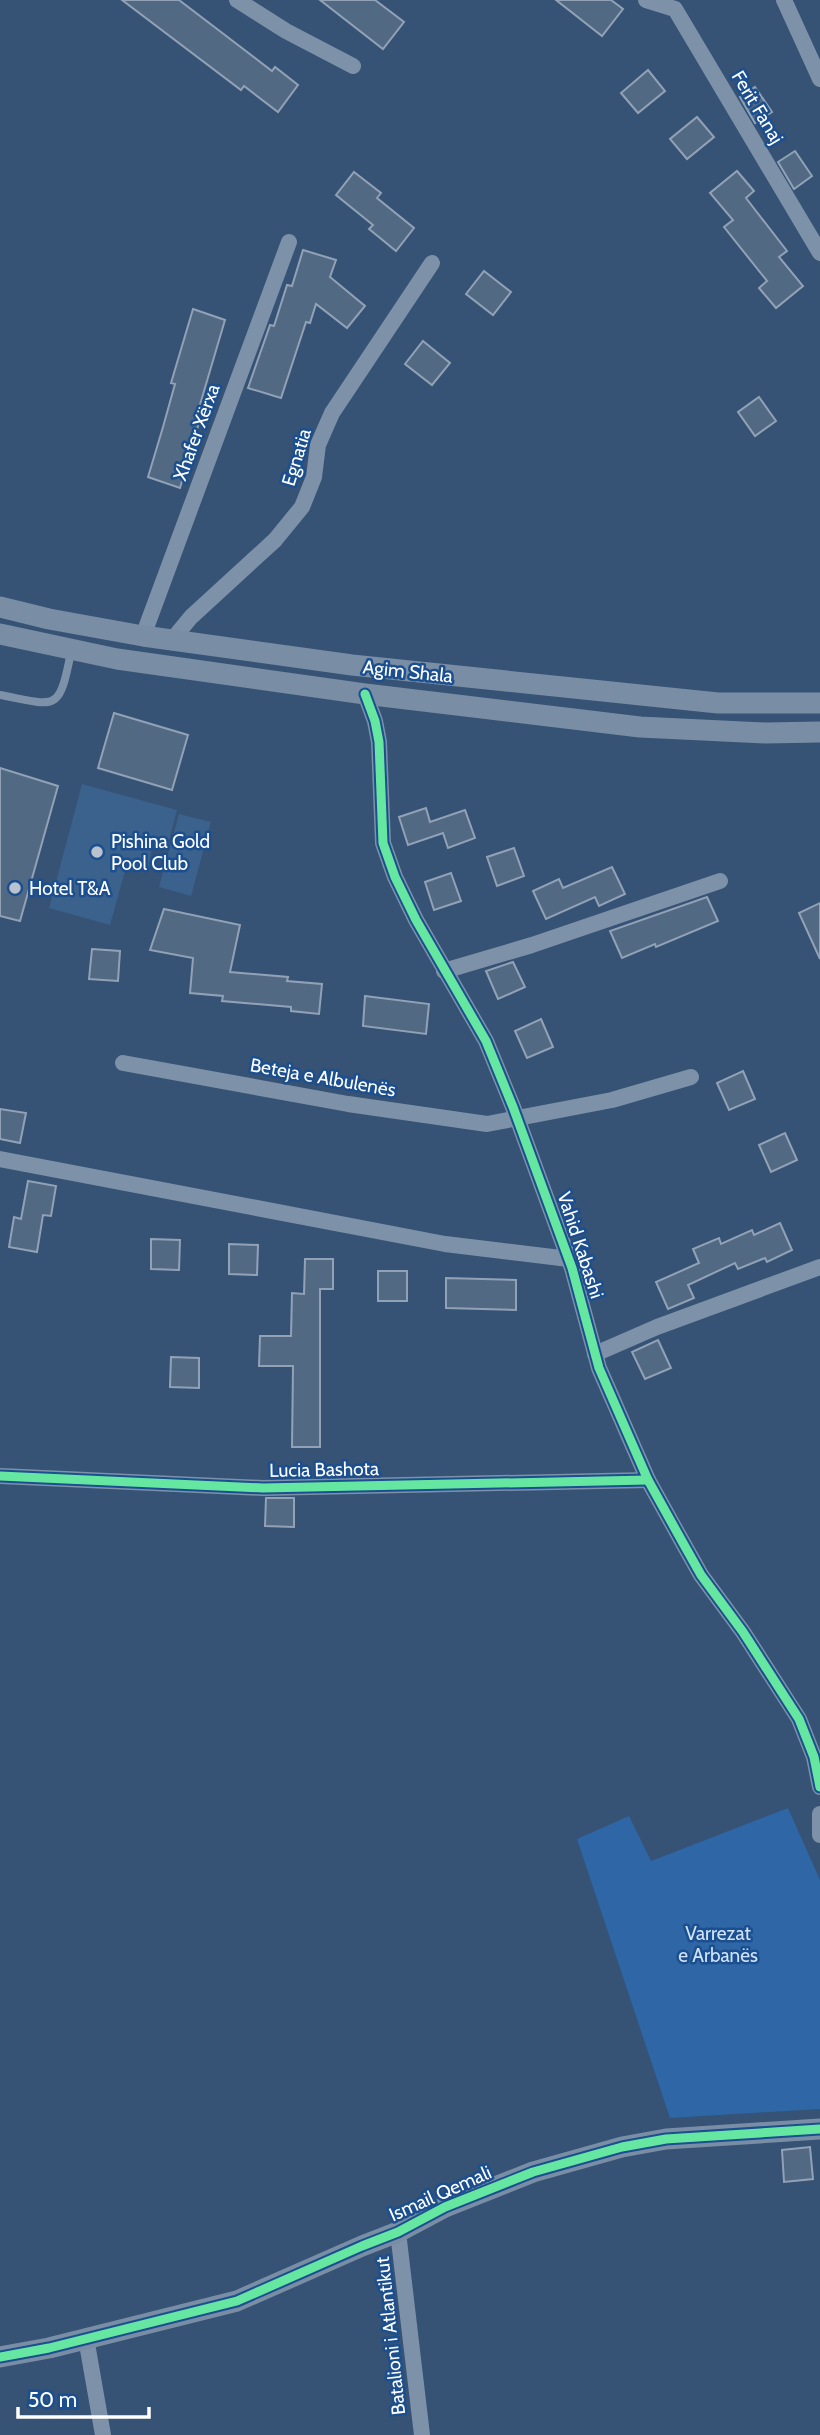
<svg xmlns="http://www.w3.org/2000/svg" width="820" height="2435" viewBox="0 0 820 2435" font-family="Cabin,sans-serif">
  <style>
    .green { fill: #2f66a5 }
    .water { fill: #3b618d }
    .building { fill: #526984; stroke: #92a2b6; stroke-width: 2 }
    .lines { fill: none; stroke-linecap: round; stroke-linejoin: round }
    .lane { stroke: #7d92a8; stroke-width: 8 }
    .street { stroke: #7d92a8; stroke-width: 16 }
    .secondary { stroke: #798da4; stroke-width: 21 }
    .cycleway-casing { stroke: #1b4f8f; stroke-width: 13 }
    .cycleway { stroke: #66e7a1; stroke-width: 9 }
    .poi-dot { fill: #b9c2ce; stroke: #1b4f8f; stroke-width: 2.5 }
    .labels { text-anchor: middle; stroke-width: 5; stroke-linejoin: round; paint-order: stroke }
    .street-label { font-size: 19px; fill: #fff; stroke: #1b4f8f }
    .poi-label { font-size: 19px; fill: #fff; stroke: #1b4f8f; text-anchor: start }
    .park-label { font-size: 19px; fill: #cfe3fa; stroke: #1b4f8f }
  </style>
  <rect width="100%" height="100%" fill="#365274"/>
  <polygon class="green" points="788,1808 820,1880 820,2109 670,2118 577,1839 629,1816 651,1861"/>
  <g class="water">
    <polygon points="82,784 177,810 169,840 154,837 148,871 127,864 110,925 49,908"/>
    <polygon points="179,814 211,822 191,896 159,887"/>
  </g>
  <g class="building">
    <polygon points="122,0 179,0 272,71 275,67 298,85 278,112 244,86 241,90"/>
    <polygon points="320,0 375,0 404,22 383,49"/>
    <polygon points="556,0 611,0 623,9 602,36"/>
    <polygon points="648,70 665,91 638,113 621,93"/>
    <polygon points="755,87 772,112 755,123 740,97"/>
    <polygon points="697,117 714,137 687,159 670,139"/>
    <polygon points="795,151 812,176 794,189 778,162"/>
    <polygon points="737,171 754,191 746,198 787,251 779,257 803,286 776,308 759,288 767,281 724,227 733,220 710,193"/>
    <polygon points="354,172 381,193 377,198 414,228 396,251 369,229 373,225 336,195"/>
    <polygon points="303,250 336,260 330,277 365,306 347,328 316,304 310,323 306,322 281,398 248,388 270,325 274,326 287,285 292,286"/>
    <polygon points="484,271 511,292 493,315 466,294"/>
    <polygon points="193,309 225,320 199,408 203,409 180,488 148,477 163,427 175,384 171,383"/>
    <polygon points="423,341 450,363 432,385 405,364"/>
    <polygon points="759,397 776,421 755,436 738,412"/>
    <polygon points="114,713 188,735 172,790 98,768"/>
    <polygon points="0,768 58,786 20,921 0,916"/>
    <polygon points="426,808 430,822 465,810 475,838 448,848 443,833 408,845 399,817"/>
    <polygon points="514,848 524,876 497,886 487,857"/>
    <polygon points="612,867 625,894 599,906 595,897 546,919 533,891 559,879 563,888"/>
    <polygon points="451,873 461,901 434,910 425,882"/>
    <polygon points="707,897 718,921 656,947 655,944 622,958 610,931"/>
    <polygon points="820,903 820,959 799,913"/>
    <polygon points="164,909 240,925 230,972 288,977 287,981 322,984 319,1014 291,1011 291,1007 222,1001 223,996 190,993 193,958 150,950"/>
    <polygon points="92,949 120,951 118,981 89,979"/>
    <polygon points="513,962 525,987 498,999 486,971"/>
    <polygon points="365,996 429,1004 426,1034 363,1026"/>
    <polygon points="541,1019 553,1047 527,1058 515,1031"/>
    <polygon points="743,1071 755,1099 729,1110 717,1083"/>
    <polygon points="0,1109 26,1113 20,1143 0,1139"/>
    <polygon points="785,1133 797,1160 771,1172 759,1145"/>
    <polygon points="28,1181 56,1186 51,1216 43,1215 37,1252 9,1247 14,1217 21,1219"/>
    <polygon points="780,1223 792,1250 767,1262 765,1258 738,1269 735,1263 688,1285 694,1298 668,1309 656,1282 699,1263 693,1249 719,1238 721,1244 752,1230 754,1235"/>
    <polygon points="151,1239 180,1240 179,1270 151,1269"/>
    <polygon points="229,1244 258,1245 257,1275 229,1274"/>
    <polygon points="305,1259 333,1259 333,1289 320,1289 320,1447 292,1447 293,1366 259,1366 260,1336 291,1336 292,1293 304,1294"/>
    <rect x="378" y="1271" width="29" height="30"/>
    <polygon points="446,1278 516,1280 516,1310 446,1308"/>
    <polygon points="658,1340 671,1368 645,1379 632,1352"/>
    <polygon points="171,1357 199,1358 199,1388 170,1387"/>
    <polygon points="266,1498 294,1498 294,1527 265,1526"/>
    <polygon points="810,2147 813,2179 784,2182 782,2150"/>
  </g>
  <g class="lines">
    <path class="lane" d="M0,695C57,706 59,713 71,652"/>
    <g class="street">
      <polyline points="237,0 286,31 353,66"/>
      <polyline points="646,0 675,9 820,253"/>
      <polyline points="784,0 820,79"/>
      <polyline points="143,636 289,242"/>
      <polyline points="172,640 191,617 275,540 302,507 314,477 318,445 332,413 432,263"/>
      <polyline points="365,694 375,721 379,742 383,843 395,877 416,920 486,1041 513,1107 572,1268 599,1368 648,1480 683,1543 701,1575 743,1632 799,1719 814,1757 820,1787"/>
      <polyline points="444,971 532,945 720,881"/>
      <polyline points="123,1063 348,1104 487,1124 612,1100 691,1077"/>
      <polyline points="0,1159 445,1244 569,1259"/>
      <polyline points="595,1354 657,1327 820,1267"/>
      <polyline points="0,1476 263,1488 648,1480"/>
      <polyline points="820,1814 820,1835"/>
      <polyline points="398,2232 422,2435"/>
      <polyline points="86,2338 103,2435"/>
    </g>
    <g class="secondary">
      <polyline points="0,607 49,619 143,636 352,665 718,703 820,703"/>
      <polyline points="0,634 117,659 365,694 640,727 766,733 820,732"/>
      <polyline points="0,2357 49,2348 237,2301 362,2246 398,2232 445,2207 533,2172 622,2147 666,2139 820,2129"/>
    </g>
    <defs>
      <g id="cycleway">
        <polyline points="365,694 375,721 379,742 383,843 395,877 416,920 486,1041 513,1107 572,1268 599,1368 648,1480 683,1543 701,1575 743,1632 799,1719 814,1757 820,1787"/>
        <polyline points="0,1476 263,1488 648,1480"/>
        <polyline points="0,2357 49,2348 237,2301 362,2246 398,2232 445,2207 533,2172 622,2147 666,2139 820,2129"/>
      </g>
    </defs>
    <use href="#cycleway" class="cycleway-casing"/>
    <use href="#cycleway" class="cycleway"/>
  </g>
  <g class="poi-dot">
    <circle cx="97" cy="852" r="7"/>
    <circle cx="15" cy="888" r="7"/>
  </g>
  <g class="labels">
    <g class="street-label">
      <text transform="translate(758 107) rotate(59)" y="7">Ferit Fanaj</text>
      <text transform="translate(196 432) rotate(-70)" y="7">Xhafer Xërxa</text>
      <text transform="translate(296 457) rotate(-73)" y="7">Egnatia</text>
      <text transform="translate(408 671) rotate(6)" y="7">Agim Shala</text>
      <text transform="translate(323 1077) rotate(10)" y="7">Beteja e Albulenës</text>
      <text transform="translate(581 1245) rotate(72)" y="7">Vahid Kabashi</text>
      <text transform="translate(324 1469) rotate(-1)" y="7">Lucia Bashota</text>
      <text transform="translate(440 2193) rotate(-24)" y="7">Ismail Qemali</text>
      <text transform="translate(390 2336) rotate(-96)" y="7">Batalioni i Atlantikut</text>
    </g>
    <g class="poi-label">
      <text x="111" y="848">Pishina Gold<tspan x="111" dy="22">Pool Club</tspan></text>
      <text x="29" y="895">Hotel T&amp;A</text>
    </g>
    <g class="park-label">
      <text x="718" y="1940">Varrezat<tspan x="718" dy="22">e Arbanës</tspan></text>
    </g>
  </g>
  <path d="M18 2407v10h131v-10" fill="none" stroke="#ffffff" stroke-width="3.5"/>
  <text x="28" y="2407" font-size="21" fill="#ffffff" stroke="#1b4f8f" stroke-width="5" paint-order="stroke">50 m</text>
</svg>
